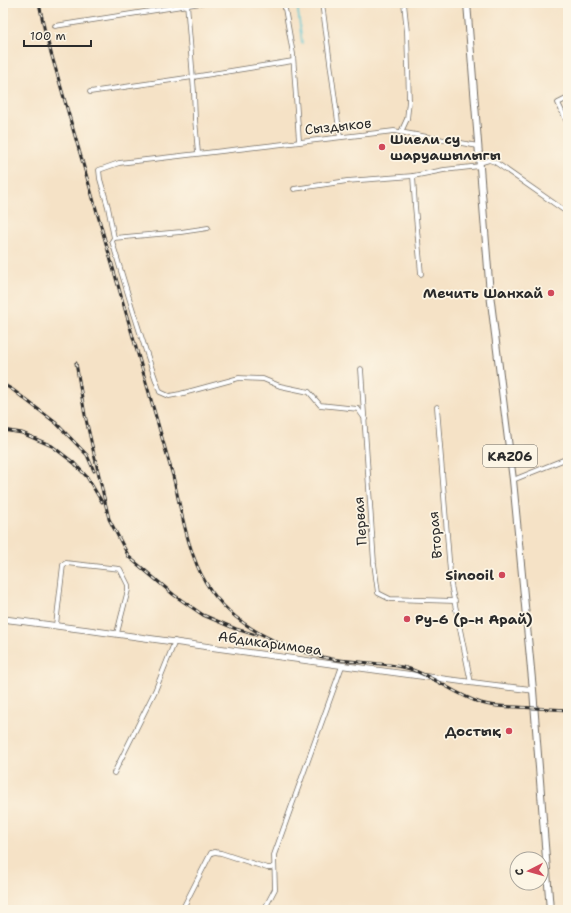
<svg xmlns="http://www.w3.org/2000/svg" width="571" height="913" viewBox="0 0 571 913" font-family="'Shantell Sans',sans-serif">
  <style>
    .lines { fill: none; stroke-linecap: round; stroke-linejoin: round }
    .stream { stroke: #5bc6d4; stroke-width: 1.5 }
    .street-casing { stroke: #726b61; stroke-width: 5.5 }
    .secondary-casing { stroke: #726b61; stroke-width: 7 }
    .primary-casing { stroke: #726b61; stroke-width: 8 }
    .street { stroke: #fff; stroke-width: 4 }
    .secondary { stroke: #fff; stroke-width: 5.5 }
    .primary { stroke: #fff; stroke-width: 6 }
    .rail-casing { stroke: #2b2b2b; stroke-width: 3 }
    .rail { stroke: #fcf5e5; stroke-width: 1.5; stroke-dasharray: 4.5; stroke-linecap: butt }
    .poi-dot { fill: #d1495b; stroke: #fcf5e5; stroke-width: 1.5 }
    .labels { text-anchor: middle; stroke-width: 3.5; stroke-linejoin: round; paint-order: stroke }
    .shield { fill: #fcf5e5; stroke: #6a6863; stroke-width: 1 }
    .shield-label { font-size: 13px; font-weight: bold; fill: #2b2b2b }
    .street-label { font-size: 14px; fill: #2b2b2b; stroke: #fcf5e5 }
    .poi-label { font-size: 14px; font-weight: bold; fill: #2b2b2b; stroke: #fcf5e5; text-anchor: end }
  </style>
  <rect width="100%" height="100%" fill="#fcf5e5"/>
  <filter id="ink" filterUnits="userSpaceOnUse"><feTurbulence type="fractalNoise" baseFrequency=".025" numOctaves="2"/><feDisplacementMap in="SourceGraphic" scale="8" xChannelSelector="R" yChannelSelector="G"/><feConvolveMatrix kernelMatrix="1 2 1 2 8 2 1 2 1" color-interpolation-filters="sRGB"/></filter>
  <filter id="wash" filterUnits="userSpaceOnUse"><feTurbulence type="fractalNoise" baseFrequency=".012" numOctaves="4" result="noise"/><feDisplacementMap in="SourceGraphic" scale="16" xChannelSelector="R" yChannelSelector="G"/><feGaussianBlur stdDeviation="0.9" result="paint"/><feColorMatrix in="noise" values="0 0 0 0 0 0 0 0 0 0 0 0 0 0 0 0 0 1.4 0 .05"/><feComposite in="paint" operator="in"/></filter>
  <g filter="url(#wash)">
    <rect width="100%" height="100%" fill="#f5e2c6"/>
    <g class="lines">
      <polyline class="stream" points="297,3 302,43"/>
    </g>
  </g>
  <g filter="url(#ink)">
    <g class="lines">
      <defs>
        <g id="street">
          <polyline points="187,3 194,92 195,119 198,153"/>
          <polyline points="284,3 293,54 299,141"/>
          <polyline points="322,3 340,137"/>
          <polyline points="55,26 201,3"/>
          <polyline points="90,92 193,77 293,61"/>
          <polyline points="568,98 558,103 568,124"/>
          <polyline points="401,132 407,119 409,101 407,32 404,3"/>
          <polyline points="479,163 489,160 495,162 568,213"/>
          <polyline points="294,189 347,181 413,176"/>
          <polyline points="208,228 181,232 114,238 108,207 100,179 99,170 119,163 154,159 394,131 478,146"/>
          <path d="M114,238L112,241C127,292 142,342 160,392L169,396L180,394L239,378L263,379L280,386L309,392L320,405L358,409L365,419"/>
          <polyline points="421,274 415,206 413,176 444,170 480,166"/>
          <polyline points="361,369 374,563 378,593 390,599 455,601"/>
          <polyline points="437,407 451,585 471,683"/>
          <polyline points="513,480 568,458"/>
          <polyline points="56,625 63,565 66,563 120,569 128,585 128,590 117,633"/>
          <polyline points="114,773 155,691 175,641"/>
          <polyline points="182,910 211,853 215,852 221,853 267,868 271,868 274,866"/>
          <polyline points="264,910 275,889 274,855 342,666"/>
        </g>
        <path id="secondary" d="M3,619C180,641 356,670 533,690"/>
        <polyline id="primary" points="467,3 490,294 513,480 533,690 550,910"/>
      </defs>
      <use href="#street" class="street-casing"/>
      <use href="#secondary" class="secondary-casing"/>
      <use href="#primary" class="primary-casing"/>
      <use href="#street" class="street"/>
      <use href="#secondary" class="secondary"/>
      <use href="#primary" class="primary"/>
      <defs>
        <g id="rail">
          <path d="M39,3L45,32L173,476C181,509 188,554 206,583C232,626 283,650 332,659C356,663 388,662 410,669C435,677 456,695 481,703C492,706 505,707 517,707C534,708 551,709 568,710"/>
          <polyline points="76,363 85,415 109,519 129,557 174,595 203,615 236,629 256,635"/>
          <polyline points="3,384 13,390 56,423 87,455 94,471"/>
          <polyline points="3,430 22,433 52,446 74,463 87,477 102,502"/>
        </g>
      </defs>
      <use href="#rail" class="rail-casing"/>
      <use href="#rail" class="rail"/>
    </g>
  </g>
  <g class="poi-dot">
    <circle cx="382" cy="147" r="4"/>
    <circle cx="551" cy="293" r="4"/>
    <circle cx="502" cy="575" r="4"/>
    <circle cx="407" cy="619" r="4"/>
    <circle cx="509" cy="731" r="4"/>
  </g>
  <g class="labels">
    <rect class="shield" x="483" y="445" width="54" height="22" rx="3"/>
    <g class="shield-label">
      <text x="510" y="461">KАZ06</text>
    </g>
    <g class="street-label">
      <text transform="translate(338 126) rotate(-6)" y="5">Сыздыков</text>
      <text transform="translate(360 521) rotate(-94)" y="5">Первая</text>
      <text transform="translate(435 535) rotate(-95)" y="5">Вторая</text>
      <text transform="translate(270 643) rotate(8)" y="5">Абдикаримова</text>
    </g>
    <g class="poi-label">
      <text x="390" y="144" text-anchor="start">Шиели су<tspan x="390" dy="16">шаруашылыгы</tspan></text>
      <text x="543" y="298">Мечить Шанхай</text>
      <text x="494" y="580">Sinooil</text>
      <text x="415" y="624" text-anchor="start">Ру-6 (р-н Арай)</text>
      <text x="501" y="736">Достық</text>
    </g>
  </g>
  <rect width="571" height="913" fill="none" stroke="#fcf5e5" stroke-width="16"/>
  <g transform="translate(529 871) rotate(264)"><circle r="19" fill="#fcf5e5" stroke="#a8a49b"/>
  <path d="M0-3L7 15L0 10L-7 15Z" fill="#d1495b"/>
  <text y="-6" font-size="11" font-weight="bold" text-anchor="middle" fill="#2b2b2b">С</text>
  </g>
  <path d="M24 40v6h67v-6" fill="none" stroke="#2b2b2b" stroke-width="2"/>
  <text x="30" y="40" font-size="12" fill="#2b2b2b" stroke="#fcf5e5" stroke-width="3" paint-order="stroke">100 m</text>
</svg>
